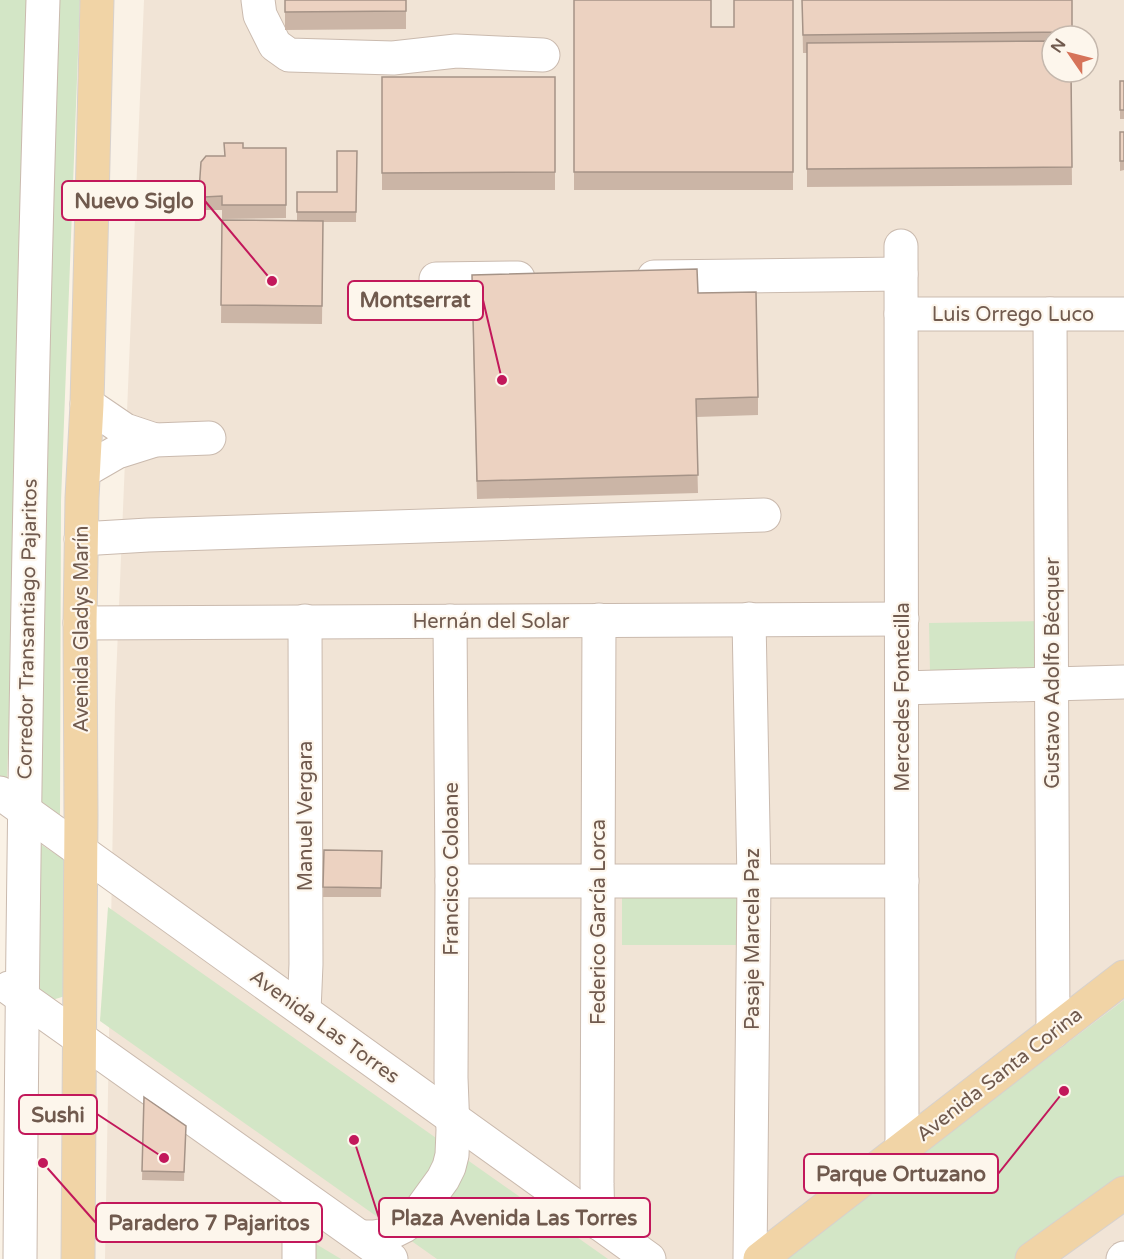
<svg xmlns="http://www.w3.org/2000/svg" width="1124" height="1259" viewBox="0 0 1124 1259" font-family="'Varela Round',sans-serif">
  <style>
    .residential { fill: #f1e4d6; fill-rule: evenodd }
    .green { fill: #d3e6c6 }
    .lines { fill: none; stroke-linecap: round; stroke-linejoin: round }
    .minor-casing { stroke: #cabaae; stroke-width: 35 }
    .major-casing { stroke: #d7d1cd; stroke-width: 35 }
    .minor { stroke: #fff; stroke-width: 33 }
    .major { stroke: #f1d4a6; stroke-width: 33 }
    .wall { fill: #cbb5a6 }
    .building { fill: #ecd2c1; stroke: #a59387; stroke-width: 1.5 }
    .labels { text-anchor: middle; stroke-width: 4.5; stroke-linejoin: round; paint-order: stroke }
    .street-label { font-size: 20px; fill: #705a4e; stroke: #fdf6ec }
    .leader { fill: none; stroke: #c2185b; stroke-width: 2 }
    .callout-dot { fill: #c2185b; stroke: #fdf6ec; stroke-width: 2 }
    .callout { fill: #fdf6ec; stroke: #c2185b; stroke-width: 2 }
    .callout-label { font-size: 21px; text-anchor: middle; font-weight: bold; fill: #705a4e }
  </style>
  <rect width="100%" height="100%" fill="#faf2e6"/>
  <g class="residential">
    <path d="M144,0H1124V1044L827,1259H105L115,703ZM1052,36H1088V72H1052Z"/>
    <polygon points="1124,1211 1124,1259 1059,1259"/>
  </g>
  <g class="green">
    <polygon points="0,0 34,0 7,782 0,777"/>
    <polygon points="52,0 80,0 61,501 60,818 39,799"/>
    <polygon points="1045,621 1046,670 930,672 929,623"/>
    <polygon points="39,843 66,861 65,996 46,1002 35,996"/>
    <rect x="622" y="896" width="116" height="49"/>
    <polygon points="108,907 608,1259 437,1259 100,1021"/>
    <polygon points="1124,1000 1124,1182 1017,1259 783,1259"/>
    <polygon points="311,1241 341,1259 312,1259"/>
  </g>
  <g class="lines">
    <defs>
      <g id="minor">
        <polyline points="258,0 260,15 275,45 289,55 393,58 456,51 543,55"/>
        <polyline points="901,246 902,1148"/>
        <polyline points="654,277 901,274"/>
        <polyline points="436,279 518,278"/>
        <polyline points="901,314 1124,314"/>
        <polyline points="1050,314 1053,1032"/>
        <polyline points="87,404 125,430 155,440"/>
        <polyline points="84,471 117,452 155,440 209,438"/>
        <polyline points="81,539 148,535 764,515"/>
        <polyline points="749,619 754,881 750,1259"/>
        <polyline points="80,623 902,619"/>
        <polyline points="902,688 1124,682"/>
        <polyline points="0,793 649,1259"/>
        <polyline points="452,881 902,881"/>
        <polyline points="9,988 391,1259"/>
        <polyline points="304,1011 306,964 305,621"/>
        <polyline points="598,1223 597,1184 599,620"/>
        <polyline points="361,1237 374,1237 386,1235 404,1226 414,1219 443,1179 449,1167 452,1155 453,1130 451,1078 452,881 450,621"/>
        <path d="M20,1259C23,839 29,420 43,0"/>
        <polyline points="299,1259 299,1194"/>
        <polyline points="1123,1259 1124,1258"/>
      </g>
      <g id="major">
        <polyline points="78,1259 81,815 80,623 82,498 87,404 97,0"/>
        <polyline points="760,1259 1124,977"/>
        <polyline points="1032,1259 1124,1193"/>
      </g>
    </defs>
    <use href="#minor" class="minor-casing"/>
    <use href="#major" class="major-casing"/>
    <use href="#minor" class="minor"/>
    <use href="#major" class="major"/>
  </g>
  <g class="wall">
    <polygon points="285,0 406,0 406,29 285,30"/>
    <polygon points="574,0 711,27 734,27 793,0 793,190 574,190"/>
    <polygon points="802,0 1072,0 1072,36 1052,36 1052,72 1071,72 1072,185 807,187 807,53 803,53"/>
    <rect x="382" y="77" width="173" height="113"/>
    <rect x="1120" y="81" width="4" height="38"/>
    <polygon points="1120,132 1124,132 1124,170 1120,171"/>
    <polygon points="243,148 286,148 286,218 222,219 222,210 204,210 199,205 199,191 224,156"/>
    <polygon points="357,151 356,222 323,222 322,324 221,323 222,220 297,221 297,192 337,192"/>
    <polygon points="472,293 698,293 758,397 758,415 696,417 698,493 477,499"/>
    <polygon points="324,850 382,851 381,897 323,897"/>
    <polygon points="144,1097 186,1126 184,1181 142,1180"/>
  </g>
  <g class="building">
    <polygon points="285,0 406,0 406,11 285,12"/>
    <polygon points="574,0 711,0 711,27 734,27 734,0 793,0 793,172 574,172"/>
    <polygon points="802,0 1072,0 1072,32 803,35"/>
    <polygon points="1052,41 1052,72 1071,72 1072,167 807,169 807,43"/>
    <polygon points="382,77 555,77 555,172 382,173"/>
    <rect x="1120" y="81" width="4" height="29"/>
    <rect x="1120" y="132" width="4" height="29"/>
    <polygon points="224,143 243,143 243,148 286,148 286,205 222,205 222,196 204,197 199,191 201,162 206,156 225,156"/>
    <polygon points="337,151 357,151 356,212 297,212 297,192 337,192"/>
    <polygon points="222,220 323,221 322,306 221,305"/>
    <polygon points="697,269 698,293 756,292 758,397 696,399 698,475 477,481 472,275"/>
    <polygon points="324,850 382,851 381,888 323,887"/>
    <polygon points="144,1097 186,1126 184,1172 142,1171"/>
  </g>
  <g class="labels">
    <g class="street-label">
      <text x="1013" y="321">Luis Orrego Luco</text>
      <text x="491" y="628">Hernán del Solar</text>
      <text transform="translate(27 629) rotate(-89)" y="7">Corredor Transantiago Pajaritos</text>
      <text transform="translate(81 629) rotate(-90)" y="7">Avenida Gladys Marín</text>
      <text transform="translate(1052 673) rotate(-90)" y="7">Gustavo Adolfo Bécquer</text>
      <text transform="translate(902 697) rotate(-90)" y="7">Mercedes Fontecilla</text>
      <text transform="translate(305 816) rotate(-90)" y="7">Manuel Vergara</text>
      <text transform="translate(451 869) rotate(-90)" y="7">Francisco Coloane</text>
      <text transform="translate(598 922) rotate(-90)" y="7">Federico García Lorca</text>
      <text transform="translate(752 939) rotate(-90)" y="7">Pasaje Marcela Paz</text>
      <text transform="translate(325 1026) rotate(36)" y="7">Avenida Las Torres</text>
      <text transform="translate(999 1074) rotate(-38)" y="7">Avenida Santa Corina</text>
    </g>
  </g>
  <path class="leader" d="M272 281L205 201M502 380L483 300M164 1158L97 1114M1064 1091L998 1174M354 1140L379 1218M43 1163L96 1223"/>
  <g class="callout-dot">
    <circle cx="272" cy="281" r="6"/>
    <circle cx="502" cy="380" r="6"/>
    <circle cx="164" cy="1158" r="6"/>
    <circle cx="1064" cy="1091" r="6"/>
    <circle cx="354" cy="1140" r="6"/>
    <circle cx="43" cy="1163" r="6"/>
  </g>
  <g class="callout">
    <rect x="62" y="181" width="143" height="39" rx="6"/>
    <rect x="348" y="281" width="135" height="39" rx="6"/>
    <rect x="19" y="1095" width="78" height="39" rx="6"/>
    <rect x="804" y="1154" width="194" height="39" rx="6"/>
    <rect x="379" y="1198" width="271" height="39" rx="6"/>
    <rect x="96" y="1203" width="226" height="39" rx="6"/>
  </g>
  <g class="callout-label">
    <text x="134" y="208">Nuevo Siglo</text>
    <text x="415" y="307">Montserrat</text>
    <text x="58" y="1122">Sushi</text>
    <text x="901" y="1181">Parque Ortuzano</text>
    <text x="514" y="1225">Plaza Avenida Las Torres</text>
    <text x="209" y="1230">Paradero 7 Pajaritos</text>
  </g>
  <g transform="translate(1070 54) rotate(305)"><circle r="28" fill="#fdf6ec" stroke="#c5b8ad" stroke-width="1.5"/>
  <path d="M0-4.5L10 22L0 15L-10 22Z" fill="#d67359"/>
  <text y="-9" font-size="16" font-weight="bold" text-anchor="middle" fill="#705a4e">N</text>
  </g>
</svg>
